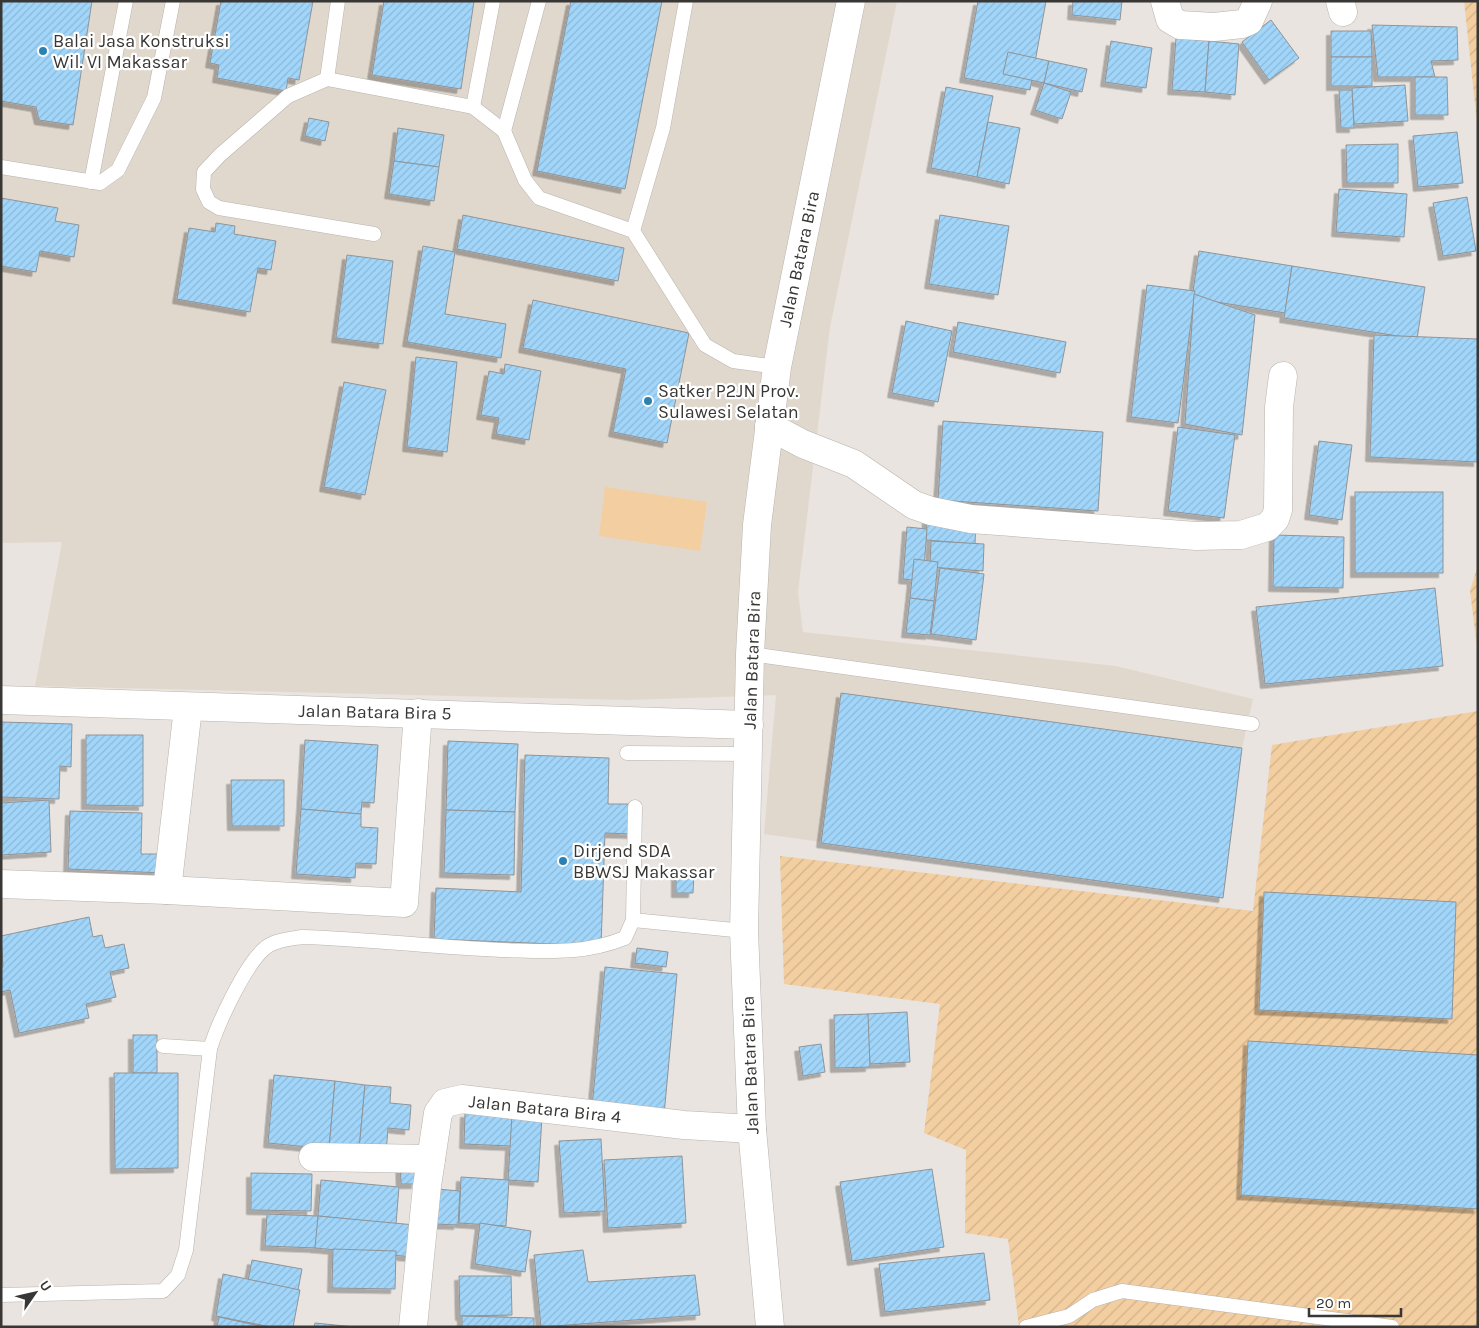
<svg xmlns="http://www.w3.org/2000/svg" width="1479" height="1328" viewBox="0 0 1479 1328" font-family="Karla,sans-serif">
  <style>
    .built { fill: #e1d8cd }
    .garden { fill: url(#garden-furrows) }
    .pitch { fill: #f3cea0 }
    .building { fill: url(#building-hatch); stroke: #8f9498; filter: url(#shadow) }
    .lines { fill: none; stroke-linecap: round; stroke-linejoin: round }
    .service-casing { stroke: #b7b3ae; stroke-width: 15 }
    .minor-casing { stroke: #b7b3ae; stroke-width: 29 }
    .tertiary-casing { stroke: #b7b3ae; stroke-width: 29 }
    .service { stroke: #fff; stroke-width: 14 }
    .minor { stroke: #fff; stroke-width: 28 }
    .tertiary { stroke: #fff; stroke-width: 28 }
    .poi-dot { fill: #2d81b1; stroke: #fff; stroke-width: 2 }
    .labels { text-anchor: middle; stroke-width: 4.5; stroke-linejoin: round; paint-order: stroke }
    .poi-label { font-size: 18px; fill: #383735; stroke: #fff; text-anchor: start }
    .street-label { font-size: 18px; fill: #383735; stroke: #fff }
  </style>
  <defs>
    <pattern id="garden-furrows" width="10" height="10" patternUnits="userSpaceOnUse" patternTransform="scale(1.25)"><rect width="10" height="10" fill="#f3cea0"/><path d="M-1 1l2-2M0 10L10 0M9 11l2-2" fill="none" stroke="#d1b28a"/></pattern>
    <pattern id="building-hatch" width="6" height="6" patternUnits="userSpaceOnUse" patternTransform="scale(1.25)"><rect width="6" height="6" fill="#a1d6fa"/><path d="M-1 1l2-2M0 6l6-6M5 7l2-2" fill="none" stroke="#8bb8d7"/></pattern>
    <filter id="shadow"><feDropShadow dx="-4.5" dy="4.5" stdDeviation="0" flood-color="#0004"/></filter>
  </defs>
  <rect width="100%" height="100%" fill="#e9e4df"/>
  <polygon class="built" points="1,1 897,1 830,327 798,592 803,632 1116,666 1253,699 1242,748 1223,898 764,834 776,695 629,700 35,686 62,542 1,543"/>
  <g class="garden">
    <polygon points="1464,1 1478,1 1478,126 1476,113"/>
    <polygon points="1478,565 1478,655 1470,591"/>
    <polygon points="1478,711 1478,1327 1019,1327 1008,1239 965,1233 966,1150 924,1133 940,1004 784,984 780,856 1253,911 1272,745"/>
  </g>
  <polygon class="pitch" points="605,487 707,502 700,551 599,536"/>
  <g class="building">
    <polygon points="1,1 92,1 73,125 39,120 36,107 1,101"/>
    <polygon points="221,1 313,1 299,80 288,78 286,91 217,78 219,65 210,63"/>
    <polygon points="384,1 474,1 461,89 372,75"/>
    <polygon points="571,1 662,1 625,189 537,171"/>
    <polygon points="978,1 1046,1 1030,90 964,78"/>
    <polygon points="1073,1 1122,1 1120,20 1072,15"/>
    <polygon points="1271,20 1299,58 1269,80 1242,42"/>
    <polygon points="1372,25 1457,27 1458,60 1431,61 1435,77 1378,77"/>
    <polygon points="1331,31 1371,31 1372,57 1331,57"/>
    <polygon points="1176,38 1209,41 1205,92 1172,90"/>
    <polygon points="1111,41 1152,48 1146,88 1105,82"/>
    <polygon points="1209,41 1239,44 1235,95 1205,92"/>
    <polygon points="1008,52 1049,61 1044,83 1003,74"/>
    <rect x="1331" y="57" width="41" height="29"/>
    <polygon points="1049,61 1087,69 1082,92 1044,83"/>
    <polygon points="1415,77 1447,77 1448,115 1415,115"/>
    <polygon points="1044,83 1071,92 1062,119 1035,110"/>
    <polygon points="1405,85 1408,121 1354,124 1352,88"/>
    <polygon points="946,87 993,96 977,177 931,168"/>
    <polygon points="1339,90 1352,90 1354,128 1341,128"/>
    <polygon points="309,118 329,122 325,141 305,136"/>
    <polygon points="988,122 1020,128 1009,184 977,177"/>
    <polygon points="398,128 444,135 439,167 394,161"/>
    <polygon points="1457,132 1463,183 1418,187 1413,136"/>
    <polygon points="1398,144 1398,183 1347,183 1346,145"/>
    <polygon points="394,161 439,167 434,201 389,194"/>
    <polygon points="1339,189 1407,194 1404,237 1336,232"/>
    <polygon points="1467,197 1476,251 1443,256 1433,203"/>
    <polygon points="1,198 58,208 55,221 79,225 74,257 40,251 36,272 1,266"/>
    <polygon points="463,215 624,248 618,281 457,249"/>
    <polygon points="940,215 1009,226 998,295 929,284"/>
    <polygon points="216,223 235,226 234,234 276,241 271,270 258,268 250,312 177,299 189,228 215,232"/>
    <polygon points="423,246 455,252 445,314 506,324 501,358 407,342"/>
    <polygon points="1199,251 1292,266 1285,313 1192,298"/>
    <polygon points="347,255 393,261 383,344 336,338"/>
    <polygon points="1292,266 1425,287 1417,339 1284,318"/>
    <polygon points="1147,285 1195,291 1178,423 1131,417"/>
    <polygon points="1194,294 1255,315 1242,435 1185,424"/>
    <polygon points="533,300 689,333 667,443 613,432 626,369 523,348"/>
    <polygon points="906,321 952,331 938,402 892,393"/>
    <polygon points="958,322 1066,342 1060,373 953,352"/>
    <polygon points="1374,335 1478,339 1478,462 1370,457"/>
    <polygon points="416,357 457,362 447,452 407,447"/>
    <polygon points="505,364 541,371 529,440 496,434 499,418 481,415 489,371 504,374"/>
    <polygon points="344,382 386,390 365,495 324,487"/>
    <polygon points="943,421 1103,432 1098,511 938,500"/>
    <polygon points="1178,427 1235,435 1224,518 1168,511"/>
    <polygon points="1319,441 1352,445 1342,520 1309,515"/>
    <rect x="1355" y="492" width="88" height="81"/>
    <polygon points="927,518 976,521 975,544 926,540"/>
    <polygon points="907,527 927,529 923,581 903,579"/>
    <polygon points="1274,535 1344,537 1343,588 1273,587"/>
    <polygon points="931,541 984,544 983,571 930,567"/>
    <polygon points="914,559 938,562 934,601 910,598"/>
    <polygon points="940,568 984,574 976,640 931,634"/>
    <polygon points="1435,588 1443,666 1265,684 1256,607"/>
    <polygon points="910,598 934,601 930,635 906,633"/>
    <polygon points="841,693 1242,748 1223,898 821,843"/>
    <polygon points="1,722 72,724 71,767 60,766 59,799 1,797"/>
    <polygon points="86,735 143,735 143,806 86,805"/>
    <polygon points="305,740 378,745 374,803 362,802 361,814 301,809"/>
    <polygon points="448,741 518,744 515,812 446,810"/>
    <polygon points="525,755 609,758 608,804 634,804 633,834 605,833 601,946 434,939 436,888 521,892"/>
    <polygon points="231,780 284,780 284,826 232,826"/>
    <polygon points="49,800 51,852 1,855 1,803"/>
    <polygon points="301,809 361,814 361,827 378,828 376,864 356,863 355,878 296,874"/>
    <polygon points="446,810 515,812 514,875 444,873"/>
    <polygon points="70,811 142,813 141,854 164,854 164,873 68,869"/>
    <polygon points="676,874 694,874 693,893 676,893"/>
    <polygon points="1264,892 1456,902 1452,1019 1259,1010"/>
    <polygon points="89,917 93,937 102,935 105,948 124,944 129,968 110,972 116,997 86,1004 89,1018 19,1033 10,990 1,992 1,967 3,967 1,936"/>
    <polygon points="637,948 668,952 666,967 635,963"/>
    <polygon points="605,967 677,974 664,1115 592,1108"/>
    <polygon points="907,1012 910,1062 870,1064 867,1014"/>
    <polygon points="868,1014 870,1067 835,1068 834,1015"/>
    <rect x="133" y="1035" width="24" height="38"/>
    <polygon points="1248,1041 1478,1055 1478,1209 1241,1195"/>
    <polygon points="821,1044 825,1072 803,1076 799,1047"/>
    <polygon points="114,1073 178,1073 178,1168 115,1169"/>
    <polygon points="274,1075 335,1081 329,1149 268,1143"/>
    <polygon points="335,1081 365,1085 359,1150 329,1149"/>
    <polygon points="365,1085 391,1087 390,1103 411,1105 409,1130 388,1128 386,1153 359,1150"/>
    <polygon points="465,1113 512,1115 511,1146 464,1144"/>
    <polygon points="512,1115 542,1117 538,1182 508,1180"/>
    <polygon points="601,1139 605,1211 564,1213 559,1141"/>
    <polygon points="682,1156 686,1223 608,1228 604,1160"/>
    <polygon points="415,1160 416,1184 401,1184 400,1161"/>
    <polygon points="932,1169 944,1247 852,1261 840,1182"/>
    <polygon points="251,1173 312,1174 311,1211 251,1210"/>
    <polygon points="461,1177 509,1180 506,1226 459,1223"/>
    <polygon points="321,1180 399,1187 396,1224 318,1216"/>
    <polygon points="437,1189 460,1191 458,1225 435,1224"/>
    <polygon points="267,1214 318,1216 317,1248 265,1246"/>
    <polygon points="318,1216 415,1225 413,1257 315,1248"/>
    <polygon points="480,1223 531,1231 525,1272 475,1264"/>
    <polygon points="333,1249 396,1251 395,1289 332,1288"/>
    <polygon points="583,1250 588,1282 695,1275 700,1315 541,1327 534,1255"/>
    <polygon points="984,1253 990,1300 885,1312 879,1264"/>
    <polygon points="252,1260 302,1269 298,1290 248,1281"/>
    <polygon points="223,1274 300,1290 293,1327 271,1327 216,1316"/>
    <polygon points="459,1276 511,1276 512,1315 460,1316"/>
    <polygon points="462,1316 534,1318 534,1327 462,1327"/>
    <polygon points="219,1317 264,1327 217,1327"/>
    <polygon points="315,1323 355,1327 314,1327"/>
  </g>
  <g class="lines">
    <defs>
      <g id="service">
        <polyline points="327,79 338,1"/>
        <polyline points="473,107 493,1"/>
        <polyline points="504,131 539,1"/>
        <polyline points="1,167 100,183 118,170 154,98 173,1"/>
        <polyline points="91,182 126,1"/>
        <polyline points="633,231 663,128 686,1"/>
        <polyline points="374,234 219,208 209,202 203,189 204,172 220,155 288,96 327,79 473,107 504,131 525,180 539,198 633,231 705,345 733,361 777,367"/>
        <polyline points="750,654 1252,724"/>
        <polyline points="627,753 748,754"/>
        <polyline points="635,807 633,920 744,931"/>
        <polyline points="163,1046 210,1049"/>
        <path d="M1,1295L163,1291L178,1275L186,1250L210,1049C218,1023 245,965 265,948C275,940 290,939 302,937C368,939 434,947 501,950C545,951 583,955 625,938L633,920"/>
        <polyline points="1026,1327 1069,1316 1093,1300 1122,1291 1392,1327"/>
      </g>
      <g id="minor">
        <polyline points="1165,1 1170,19 1180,25 1214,27 1242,24 1249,21 1258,1"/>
        <polyline points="1340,1 1343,12"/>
        <polyline points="769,426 803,444 854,464 914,505 931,511 971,519 1196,536 1241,535 1267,527 1275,519 1278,510 1279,407 1283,376"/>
        <polyline points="1,700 749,725"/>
        <polyline points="1,884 167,890 188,708"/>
        <polyline points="167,890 404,903 418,713"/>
        <polyline points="313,1157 431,1159"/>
        <polyline points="413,1327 427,1186 438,1113 445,1103 462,1099 684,1125 752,1129"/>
      </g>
      <polyline id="tertiary" points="770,1327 752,1129 744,931 750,654 757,525 777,367 851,1"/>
    </defs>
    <use href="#service" class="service-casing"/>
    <use href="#minor" class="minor-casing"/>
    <use href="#tertiary" class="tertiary-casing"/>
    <use href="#service" class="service"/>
    <use href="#minor" class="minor"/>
    <use href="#tertiary" class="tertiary"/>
  </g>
  <g class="poi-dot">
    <circle cx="43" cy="51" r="5"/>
    <circle cx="648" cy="401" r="5"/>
    <circle cx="563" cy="861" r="5"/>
  </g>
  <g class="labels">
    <g class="poi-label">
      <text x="53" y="47">Balai Jasa Konstruksi<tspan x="53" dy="21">Wil. VI Makassar</tspan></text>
      <text x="658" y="397">Satker P2JN Prov.<tspan x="658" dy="21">Sulawesi Selatan</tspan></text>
      <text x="573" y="857">Dirjend SDA<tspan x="573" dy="21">BBWSJ Makassar</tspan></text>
    </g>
    <g class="street-label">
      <text transform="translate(799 259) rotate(-78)" y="6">Jalan Batara Bira</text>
      <text transform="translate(752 660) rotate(-88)" y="6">Jalan Batara Bira</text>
      <text transform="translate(375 712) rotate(1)" y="6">Jalan Batara Bira 5</text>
      <text transform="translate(750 1065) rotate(-92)" y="6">Jalan Batara Bira</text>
      <text transform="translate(545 1109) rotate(6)" y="6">Jalan Batara Bira 4</text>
    </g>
  </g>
  <rect width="1479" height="1328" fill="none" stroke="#383735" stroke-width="5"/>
  <g transform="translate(35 1293) rotate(56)" stroke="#ffffff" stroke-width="4" paint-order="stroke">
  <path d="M0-4L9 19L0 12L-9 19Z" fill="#383735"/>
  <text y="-8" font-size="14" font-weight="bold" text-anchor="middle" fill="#383735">U</text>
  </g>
  <path d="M1309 1308v8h92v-8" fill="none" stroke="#383735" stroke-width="2.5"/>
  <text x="1316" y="1308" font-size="15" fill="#383735" stroke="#ffffff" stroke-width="4" paint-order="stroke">20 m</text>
</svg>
